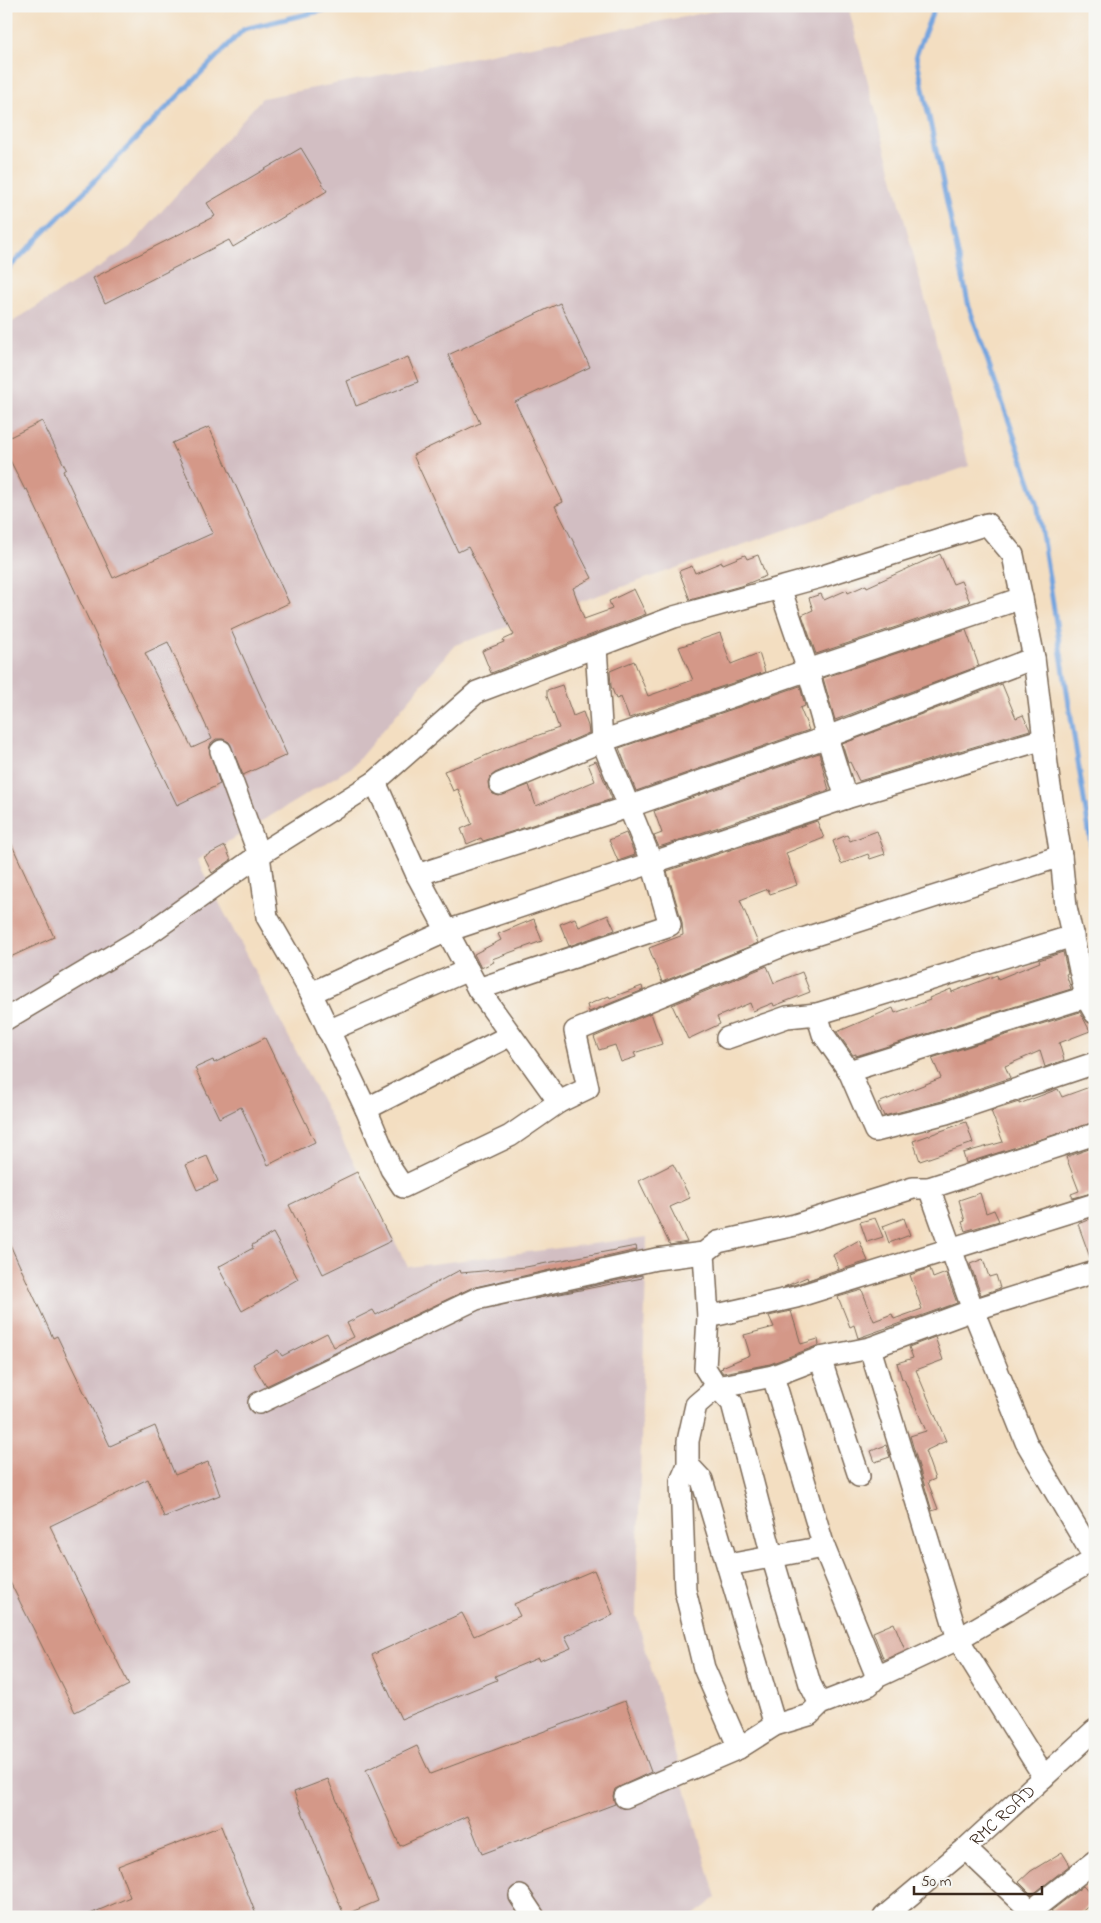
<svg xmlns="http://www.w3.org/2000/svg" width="1101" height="1923" viewBox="0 0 1101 1923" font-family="'Indie Flower',sans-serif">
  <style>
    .industrial { fill: #d2bec2 }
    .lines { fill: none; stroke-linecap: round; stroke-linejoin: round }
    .stream { stroke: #74a4de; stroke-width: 5 }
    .building { fill: #d49888; fill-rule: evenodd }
    .minor-casing { stroke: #7b6957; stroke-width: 24 }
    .minor { stroke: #fff; stroke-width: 21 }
    .labels { text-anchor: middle; stroke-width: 4; stroke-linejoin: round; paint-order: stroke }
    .street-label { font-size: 18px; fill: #3b2a1e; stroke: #f6f6f2 }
  </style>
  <rect width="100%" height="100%" fill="#f6f6f2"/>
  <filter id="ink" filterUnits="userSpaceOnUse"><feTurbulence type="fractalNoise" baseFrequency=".02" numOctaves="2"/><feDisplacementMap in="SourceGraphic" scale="10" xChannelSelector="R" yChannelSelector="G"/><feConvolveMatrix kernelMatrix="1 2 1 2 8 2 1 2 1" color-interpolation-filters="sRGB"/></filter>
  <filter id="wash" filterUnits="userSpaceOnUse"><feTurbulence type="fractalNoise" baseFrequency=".0096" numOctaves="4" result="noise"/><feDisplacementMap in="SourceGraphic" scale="20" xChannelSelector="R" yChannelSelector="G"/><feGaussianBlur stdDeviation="1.12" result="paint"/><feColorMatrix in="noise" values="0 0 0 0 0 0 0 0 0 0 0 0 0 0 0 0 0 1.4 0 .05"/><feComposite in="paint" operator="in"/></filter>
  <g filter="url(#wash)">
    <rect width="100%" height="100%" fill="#f3dec1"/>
    <polygon class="industrial" points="740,6 848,6 969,466 455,645 352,767 197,860 408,1267 647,1237 636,1615 716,1898 691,1917 6,1917 6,326 130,247 262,98"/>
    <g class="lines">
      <g class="stream">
        <polyline points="935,6 916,55 969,307 1037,502 1095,869"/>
        <polyline points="6,271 244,29 341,6"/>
      </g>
    </g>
    <g id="blocks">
      <g class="building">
        <polygon points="301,148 327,191 233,247 229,240 105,303 93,278 215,216 207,203"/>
        <polygon points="560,303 590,367 515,402 563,502 555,506 592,578 573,588 584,619 612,609 609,601 634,589 646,614 491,673 482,651 504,642 503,640 514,635 468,547 458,552 413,455 480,423 448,355"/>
        <polygon points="408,357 418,382 356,406 347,381"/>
        <path d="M42,421L66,469L63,471L113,578L213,533L172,443L209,427L289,603L231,630L287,755L243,775L229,742L223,739H216L211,743L209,749L220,784L177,805L117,682H118L27,489L25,490L6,452V439ZM168,642L212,739L192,748L145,653Z"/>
        <polygon points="940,554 953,584 961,581 970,602 816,654 802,615 813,610 809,598 821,594 824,600 847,590 848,593 866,585 867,587"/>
        <polygon points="745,555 747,559 758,555 766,576 744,585 690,600 679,571 692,566 695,573 722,562 723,564"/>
        <polygon points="966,630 979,666 835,720 823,678"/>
        <polygon points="720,633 731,664 759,653 765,672 629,718 621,697 616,699 611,686 610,671 634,661 648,696 693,680 679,647"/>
        <polygon points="1002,684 1016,718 1023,715 1030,730 859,781 850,762 848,763 842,744"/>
        <polygon points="562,685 573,716 583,712 588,726 589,733 495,773 490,777 488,782 489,789 493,794 499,796 529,785 536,806 595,781 588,764 596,761 612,799 483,841 481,838 467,844 461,829 472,824 458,789 453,791 444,771 466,763 466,764 510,745 559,728 547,696 547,690"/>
        <polygon points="800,686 805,706 800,708 809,730 636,791 619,748"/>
        <polygon points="819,753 829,790 659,847 654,836 662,833 654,811"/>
        <polygon points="817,821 824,838 786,853 797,885 770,894 768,889 740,900 758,943 662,982 649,948 683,935 682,922 667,871"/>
        <polygon points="877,831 885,854 870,859 868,854 841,864 833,841 847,835 850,841"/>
        <polygon points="6,832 54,937 6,959"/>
        <polygon points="626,833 635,855 618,861 609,840"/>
        <polygon points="225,846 231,860 212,873 204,857"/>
        <polygon points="608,915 615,930 569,946 560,924 575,918 579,927"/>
        <polygon points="534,919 542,941 492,959 494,962 481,968 474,954 501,940 498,934"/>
        <polygon points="1063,952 1068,973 1066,974 1071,989 856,1056 856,1054 853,1055 837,1032 893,1008 895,1013 930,1000 929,998 951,989 952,992 997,975 998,979 1040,962 1039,960"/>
        <polygon points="767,966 774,983 802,972 810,992 774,1006 773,1003 753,1011 750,1003 717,1017 720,1024 688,1039 672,1005"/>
        <polygon points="642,986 643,990 589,1012 587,1005 609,996 610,998"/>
        <polygon points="1080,1012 1090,1031 1059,1043 1064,1060 1045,1067 1040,1051 1005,1066 1010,1078 942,1101 884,1116 878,1103 941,1078 932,1058"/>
        <polygon points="651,1013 662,1044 634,1053 636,1057 621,1062 615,1045 599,1050 594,1037"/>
        <polygon points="265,1038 315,1142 268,1165 241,1107 219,1118 195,1068 213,1060 214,1063"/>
        <polygon points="1095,1085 1095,1122 966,1163 963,1153 1003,1142 991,1111 1019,1102 1019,1104 1058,1089 1062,1097"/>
        <polygon points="966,1122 973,1143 920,1161 913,1141"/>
        <polygon points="1095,1147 1095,1192 1073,1198 1071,1194 1079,1191 1066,1157"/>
        <polygon points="207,1156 218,1181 197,1190 186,1165"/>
        <polygon points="673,1164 690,1198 670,1207 687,1242 670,1245 639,1181"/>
        <polygon points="357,1172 391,1241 323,1274 289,1205"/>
        <polygon points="980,1193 986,1213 994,1210 999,1221 965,1231 962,1222 965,1221 959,1200"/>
        <polygon points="1095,1217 1095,1260 1091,1260 1078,1224"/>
        <polygon points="875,1218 883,1237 867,1242 860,1222"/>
        <polygon points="904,1218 910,1235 889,1243 883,1226"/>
        <polygon points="273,1233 298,1279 242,1311 218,1267 253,1248 252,1245"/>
        <polygon points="6,1236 53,1338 57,1336 110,1446 155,1426 175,1475 208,1462 220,1495 164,1517 148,1479 50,1526 129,1685 75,1712 6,1574"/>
        <polygon points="859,1240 868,1261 793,1285 784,1287 807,1277 808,1280 839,1269 833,1255"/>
        <polygon points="636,1246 637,1250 471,1288 266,1386 253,1364 278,1350 282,1356 327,1333 334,1347 354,1337 347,1323 373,1310 376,1315 460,1270 461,1273 526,1267"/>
        <polygon points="983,1259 989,1277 996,1275 1000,1288 981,1295 970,1264"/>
        <polygon points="930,1268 933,1278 946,1273 957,1303 858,1338 854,1325 850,1327 838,1297 862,1290 874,1321 892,1314 894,1319 922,1309 910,1275"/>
        <polygon points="642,1275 642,1278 534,1299"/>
        <polygon points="791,1311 801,1344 818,1339 819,1345 770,1364 723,1373 720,1369 723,1368 722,1367 750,1355 744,1335 774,1327 769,1316"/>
        <polygon points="935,1337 943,1360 916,1370 946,1441 925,1451 935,1479 928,1482 938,1509 932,1511 910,1436 926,1431 904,1379 902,1379 897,1363 913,1358 909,1347"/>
        <polygon points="886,1445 890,1457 875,1462 871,1451"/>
        <polygon points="594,1570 613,1615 565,1636 571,1648 539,1661 538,1658 495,1676 497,1680 401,1719 372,1655 462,1613 474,1636 520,1616 514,1604"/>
        <polygon points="894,1623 905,1650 884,1660 873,1632"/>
        <polygon points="625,1701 651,1772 615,1789 613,1796 615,1804 482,1854 467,1816 400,1846 366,1770 417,1746 430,1774"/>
        <polygon points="328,1779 378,1901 344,1915 294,1792"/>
        <polygon points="221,1826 257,1917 83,1917 130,1897 118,1866"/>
        <polygon points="1062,1852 1070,1865 1032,1895 1019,1882 1031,1871"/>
        <polygon points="1083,1886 1095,1899 1095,1901 1075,1917 1055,1917 1051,1911"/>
      </g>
    </g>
  </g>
  <g filter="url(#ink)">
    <use href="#blocks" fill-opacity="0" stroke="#7b6957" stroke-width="1"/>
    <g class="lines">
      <defs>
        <g id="minor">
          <polyline points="780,588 808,670 827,737 846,798"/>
          <polyline points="221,751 259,855 267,917 311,993 366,1109 391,1169 403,1187 510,1136 559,1102"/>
          <polyline points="375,782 417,875 478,989 559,1102 588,1088 575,1031 787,944 1061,856"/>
          <polyline points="500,784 602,741 808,670 1022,598"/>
          <polyline points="417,875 628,807 827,737 1034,658"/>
          <polyline points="478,989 670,925 652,863 602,741 596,647"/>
          <polyline points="311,993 447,931 846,798 1044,739"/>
          <polyline points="817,1014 823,1034 849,1071 875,1131 946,1113 1095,1063"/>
          <polyline points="6,1019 144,937 259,855 375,782 477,692 674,617 820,577 987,524 1013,555 1034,658 1049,781 1061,856 1066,907 1086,997 1095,1013"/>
          <polyline points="328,1031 468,970"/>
          <polyline points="727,1038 787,1017 817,1014 1073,936"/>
          <polyline points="849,1071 1086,997"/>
          <polyline points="366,1109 511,1035"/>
          <polyline points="929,1188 973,1310 1026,1442 1095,1559"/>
          <polyline points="704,1253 708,1317 705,1368 717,1387 732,1403 772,1556 810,1684 820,1704"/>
          <polyline points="708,1317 796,1297 1095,1204"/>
          <polyline points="870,1348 958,1639 1044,1777"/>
          <polyline points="820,1358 859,1476"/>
          <polyline points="773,1376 824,1547 877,1677"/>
          <polyline points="259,1403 476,1299 656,1259 704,1253 718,1242 795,1225 913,1188 929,1188 1095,1134"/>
          <polyline points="688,1465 702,1480 775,1725"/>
          <polyline points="728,1565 824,1547"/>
          <polyline points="739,1748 704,1668 685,1590 681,1481 688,1465 688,1441 696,1405 717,1387 773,1376 820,1358 870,1348 973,1310 1095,1272"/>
          <polyline points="625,1797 739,1748 775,1725 809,1715 820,1704 869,1685 877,1677 958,1639 1095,1559"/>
          <polyline points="971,1854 1031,1911 1033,1917"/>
          <polyline points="520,1896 534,1917"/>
          <polyline points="1031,1911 1095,1861"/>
          <path id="s1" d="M884,1917L964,1850L1095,1730"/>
        </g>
      </defs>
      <use href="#minor" class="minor-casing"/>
      <use href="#minor" class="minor"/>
    </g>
  </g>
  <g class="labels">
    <g class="street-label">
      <text dy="6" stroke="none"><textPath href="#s1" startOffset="156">RMC ROAD</textPath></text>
    </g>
  </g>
  <rect width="1101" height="1923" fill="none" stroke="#f6f6f2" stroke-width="25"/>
  <path d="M914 1886v8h128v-8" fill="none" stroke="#3b2a1e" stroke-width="2.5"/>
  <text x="921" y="1886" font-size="15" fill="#3b2a1e" stroke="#f6f6f2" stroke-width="4" paint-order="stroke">50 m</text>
</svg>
